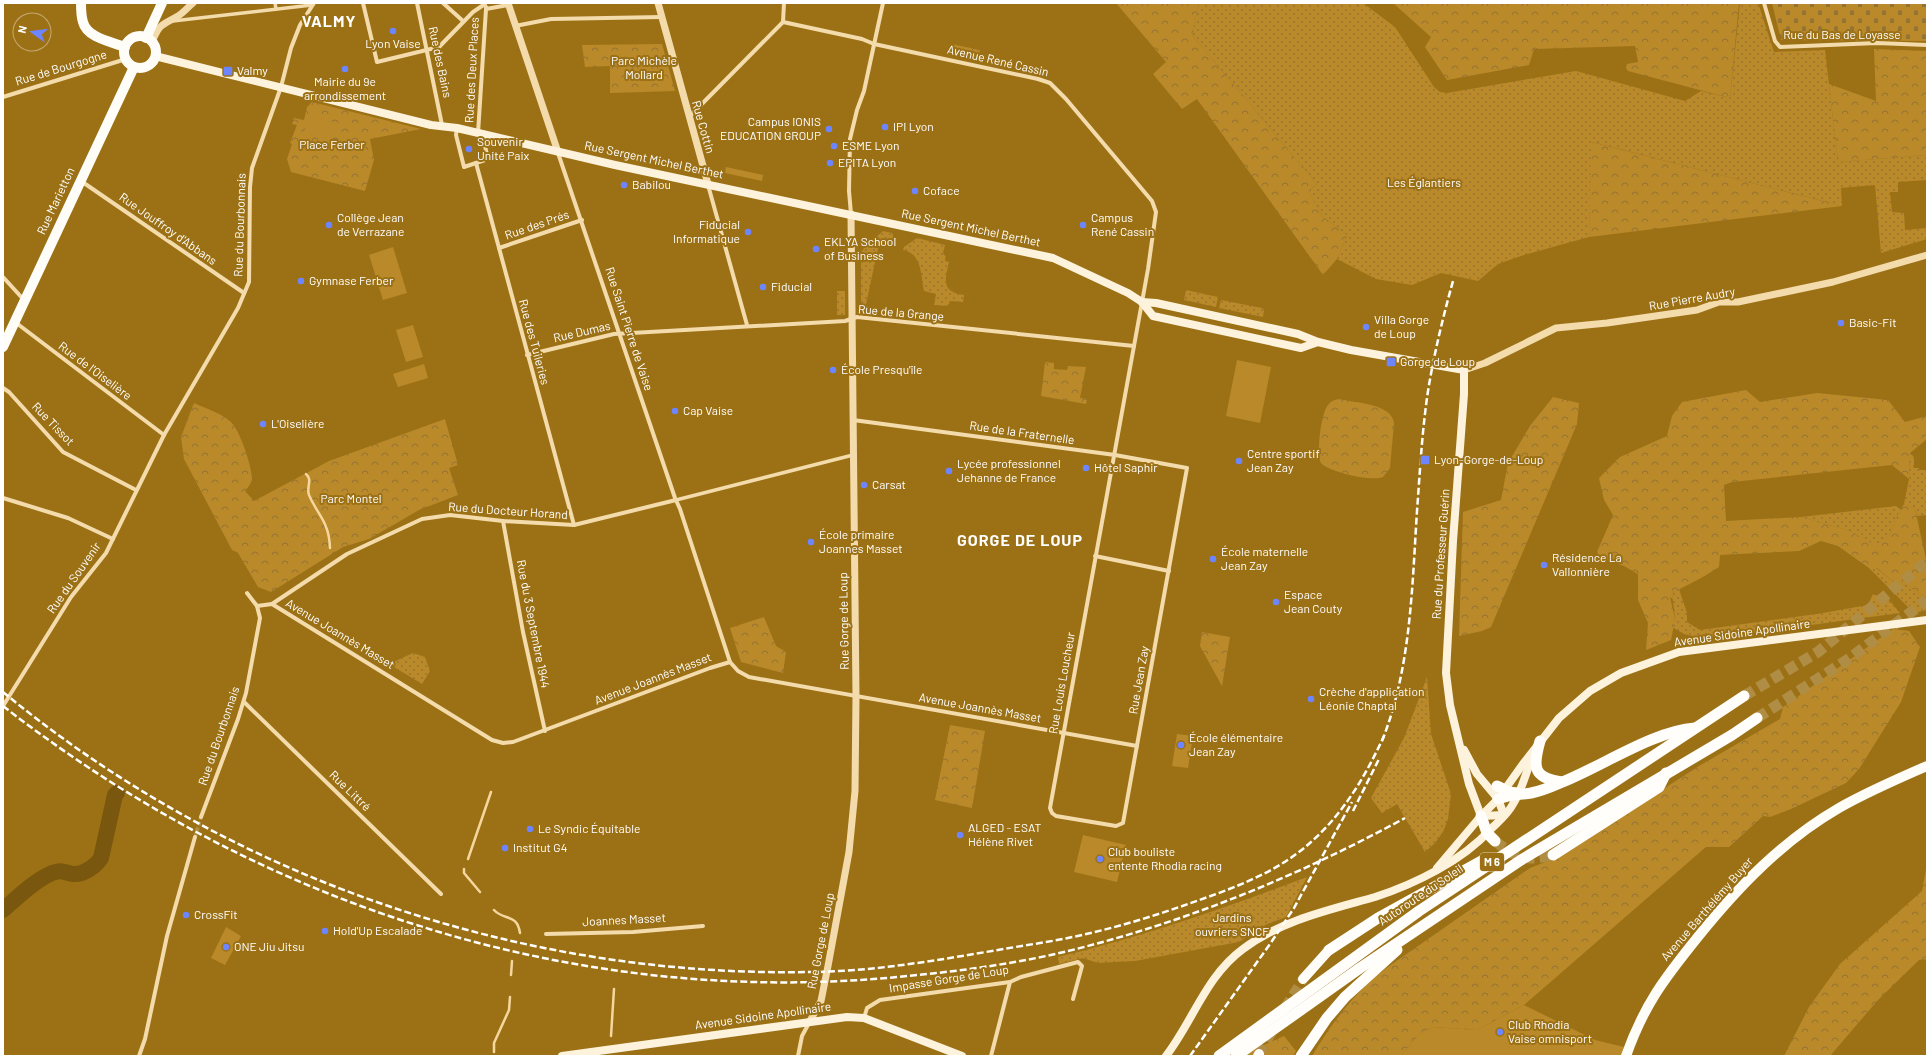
<svg xmlns="http://www.w3.org/2000/svg" width="1930" height="1059" viewBox="0 0 1930 1059" font-family="Barlow,sans-serif">
  <style>
    .grass { fill: url(#grass-dots) }
    .forest { fill: url(#forest-crowns) }
    .cemetery { fill: url(#cemetery-stones) }
    .pitch { fill: #ba8929 }
    .lines { fill: none; stroke-linecap: round; stroke-linejoin: round }
    .stream { stroke: #f5d79e; stroke-width: 2.5 }
    .river { stroke: #79570e; stroke-width: 16 }
    .minor-tunnel { stroke: #b08d44; stroke-width: 4; stroke-dasharray: 4 2; stroke-linecap: butt }
    .primary-tunnel { stroke: #b08d44; stroke-width: 10; stroke-dasharray: 10 5; stroke-linecap: butt }
    .trunk-tunnel { stroke: #b08d44; stroke-width: 11; stroke-dasharray: 11 5.5; stroke-linecap: butt }
    .pedestrian { stroke: #f3dbac; stroke-width: 3.5 }
    .minor { stroke: #f3dbac; stroke-width: 4 }
    .tertiary { stroke: #f3dbac; stroke-width: 7 }
    .secondary { stroke: #fdf2db; stroke-width: 8 }
    .primary { stroke: #fffdf7; stroke-width: 10 }
    .trunk { stroke: #fffefb; stroke-width: 11 }
    .rail { stroke: #fff; stroke-width: 2.5; stroke-dasharray: 7 3; stroke-linecap: butt }
    .poi-dot { fill: #6d86ff; stroke: #9c7115; stroke-width: 1.5 }
    .labels { text-anchor: middle; stroke-width: 4; stroke-linejoin: round; paint-order: stroke }
    .shield { fill: #9c7115; stroke: #e1d4b9; stroke-width: 1 }
    .shield-label { font-size: 11px; font-weight: bold; fill: #fff }
    .street-label { font-size: 12px; fill: #fff; stroke: #9c7115 }
    .poi-label { font-size: 12px; fill: #fff; stroke: #9c7115; text-anchor: start }
    .park-label { font-size: 12px; fill: #fff; stroke: #9c7115 }
    .district-label { font-size: 16px; font-weight: bold; letter-spacing: 1px; fill: #fff; stroke: #9c7115 }
  </style>
  <defs>
    <pattern id="grass-dots" width="8" height="8" patternUnits="userSpaceOnUse"><rect width="8" height="8" fill="#ba8929"/><path d="M2 2h.1M6 6h.1" fill="none" stroke="#947435" stroke-width="1.8" stroke-linecap="round"/></pattern>
    <pattern id="forest-crowns" width="20" height="18" patternUnits="userSpaceOnUse"><rect width="20" height="18" fill="#ba8929"/><path d="M2 6a3 3 0 1 1 6 0M12 15a3 3 0 1 1 6 0" fill="none" stroke="#947435"/></pattern>
    <pattern id="cemetery-stones" width="16" height="16" patternUnits="userSpaceOnUse"><rect width="16" height="16" fill="#ba8929"/><path d="M2 7V4a2 2 0 0 1 4 0v3zM10 15v-3a2 2 0 0 1 4 0v3z" fill="#947435"/></pattern>
  </defs>
  <rect width="100%" height="100%" fill="#9c7115"/>
  <g class="grass">
    <polygon points="1199,3 1354,3 1358,5 1359,3 1363,3 1395,27 1434,87 1440,92 1447,93 1576,71 1685,101 1701,91 1730,98 1740,3 1758,3 1774,52 1825,50 1838,162 1927,155 1927,180 1898,182 1898,192 1890,192 1892,212 1904,213 1905,230 1927,228 1927,239 1881,253 1875,185 1841,188 1842,206 1592,142 1589,237 1524,255 1498,264 1478,281 1441,273 1412,285 1376,279 1337,259 1347,235 1323,217 1308,191 1317,184 1192,35"/>
    <polygon points="883,231 892,233 893,236 897,238 897,242 880,239 865,309 867,311 861,306 861,253 864,248"/>
    <path d="M917,238L945,245L943,253L946,257L945,261L949,262C945,280 941,292 964,295L963,302L951,301L947,306L934,305L936,294L924,291C921,276 922,253 903,250L904,247Z"/>
    <polygon points="1186,290 1218,297 1216,307 1184,300"/>
    <rect x="837" y="291" width="8" height="24"/>
    <polygon points="1221,300 1262,308 1264,310 1263,317 1219,308"/>
    <polygon points="1910,453 1914,457 1914,468 1919,468 1919,470 1927,470 1927,515 1917,516 1915,509 1904,504 1909,479"/>
    <polygon points="1896,506 1901,510 1895,520 1891,534 1879,548 1850,531 1801,517"/>
    <polygon points="1869,568 1876,568 1891,580 1909,586 1927,599 1927,610 1918,612 1911,610"/>
    <polygon points="1679,589 1687,613 1687,622 1700,630 1817,614 1868,605 1873,594 1890,601 1900,613 1738,635 1700,638 1684,634 1672,627 1675,619 1672,593"/>
    <polygon points="413,653 425,657 430,671 422,684 389,664"/>
    <polygon points="1427,677 1431,734 1451,794 1448,819 1443,832 1435,843 1425,852 1397,804 1382,813 1371,798 1404,738"/>
    <path d="M1307,877L1286,917L1267,924L1239,942L1135,961L1098,963L1083,958L1059,964L1058,957C1143,937 1225,908 1307,877Z"/>
  </g>
  <g class="forest">
    <polygon points="1116,3 1199,3 1192,35 1317,184 1308,191 1323,217 1347,235 1337,259 1323,275 1197,99 1182,109 1153,74 1166,62"/>
    <polygon points="1393,3 1739,3 1730,98 1628,71 1626,68 1627,64 1638,62 1635,46 1534,49 1529,65 1447,80 1425,47 1431,37"/>
    <polygon points="662,44 675,91 610,93 610,66 585,67 582,45"/>
    <polygon points="951,44 980,50 978,58 949,52"/>
    <polygon points="1874,49 1927,51 1927,155 1838,162 1829,84 1876,101"/>
    <polygon points="312,102 421,129 370,139 374,160 365,191 291,172 287,159 292,144 290,143 297,125 292,124 294,118 304,120 307,107"/>
    <polygon points="1591,142 1842,206 1589,237"/>
    <polygon points="1045,362 1054,363 1054,369 1067,370 1068,366 1086,367 1080,398 1087,399 1086,404 1041,396"/>
    <polygon points="1746,390 1760,402 1817,393 1888,400 1905,422 1927,416 1927,439 1910,453 1909,479 1892,465 1732,482 1724,485 1726,521 1801,517 1850,531 1879,547 1891,534 1895,520 1904,504 1915,509 1927,564 1927,599 1909,586 1891,580 1877,568 1869,568 1838,546 1821,541 1799,551 1720,555 1719,567 1703,577 1672,593 1673,599 1670,597 1675,619 1671,640 1646,650 1648,623 1638,600 1638,574 1624,566 1598,557 1597,552 1613,515 1604,500 1599,478 1620,457 1667,436 1672,416 1682,402"/>
    <polygon points="1553,397 1579,403 1577,424 1491,627 1482,631 1459,636 1463,512 1501,500 1508,463 1530,426"/>
    <path d="M1339,399C1354,403 1392,403 1394,423L1390,468L1383,477C1372,482 1329,472 1321,463C1316,454 1321,413 1328,405C1331,401 1334,400 1339,399Z"/>
    <path d="M194,403C207,409 221,413 231,422C240,431 251,464 252,478C252,483 248,487 245,491L254,501L329,461L445,419L458,465L449,468L458,495L419,510L369,539L343,547L271,592L258,587L238,553L232,550L184,459L181,437Z"/>
    <polygon points="764,617 776,646 786,652 783,673 741,662 730,628"/>
    <path d="M1893,629L1909,631L1920,647L1901,702L1859,769L1846,783L1791,809L1770,817L1763,816L1729,847H1706L1524,1005L1477,1030L1433,1027L1419,1034L1401,1056H1312C1332,1023 1354,993 1385,969L1530,868L1558,857L1699,766L1780,719L1783,707Z"/>
    <polygon points="1202,632 1230,637 1222,686 1200,646"/>
    <polygon points="950,725 985,731 972,808 935,800"/>
    <polygon points="1927,864 1927,959 1919,960 1877,1001 1830,1056 1784,1056 1809,1007 1840,964 1922,891"/>
    <polygon points="1284,1036 1296,1051 1293,1056 1245,1056 1255,1049"/>
  </g>
  <polygon class="cemetery" points="1772,3 1927,3 1927,41 1781,40"/>
  <g class="pitch">
    <polygon points="309,116 335,123 330,140 304,134"/>
    <polygon points="726,167 763,175 762,181 725,173"/>
    <polygon points="393,247 407,293 383,300 369,255"/>
    <polygon points="413,325 423,357 406,362 396,330"/>
    <polygon points="1237,360 1271,367 1260,423 1226,416"/>
    <polygon points="424,364 428,378 398,387 393,374"/>
    <polygon points="1177,734 1193,736 1188,768 1172,766"/>
    <polygon points="1083,835 1126,845 1117,882 1074,872"/>
    <polygon points="226,927 241,936 225,965 211,958"/>
    <polygon points="1524,1005 1595,1040 1624,1047 1622,1056 1401,1056 1419,1034 1433,1027 1477,1030"/>
  </g>
  <g class="lines">
    <g class="stream">
      <path d="M306,474C313,480 306,487 309,495C318,516 329,521 330,548"/>
      <polyline points="468,859 491,792"/>
      <polyline points="464,869 464,873 480,892"/>
      <path d="M494,910C504,921 517,913 520,933"/>
      <polyline points="511,975 512,961"/>
      <polyline points="611,1036 614,989"/>
      <polyline points="494,1052 494,1043 509,1010 510,997"/>
    </g>
    <path class="river" d="M3,910C18,897 34,881 52,873C64,869 64,873 73,874C83,875 96,866 101,858L115,795L117,793"/>
    <polyline class="minor-tunnel" points="195,837 201,817"/>
    <g class="primary-tunnel">
      <polyline points="1285,1008 1303,979"/>
      <polyline points="1259,1054 1273,1030"/>
    </g>
    <g class="trunk-tunnel">
      <polyline points="1744,696 1818,652 1927,561"/>
      <polyline points="1757,718 1850,658 1927,600"/>
      <path d="M1495,841C1518,859 1523,861 1553,855"/>
    </g>
    <g class="pedestrian">
      <polyline points="275,3 276,9"/>
      <polyline points="173,21 312,5"/>
      <polyline points="676,500 853,455"/>
    </g>
    <g class="minor">
      <polyline points="363,3 377,62 439,47 473,12 485,4"/>
      <polyline points="417,3 442,125"/>
      <polyline points="443,3 463,21"/>
      <polyline points="1764,3 1775,41 1780,47 1877,43 1927,45"/>
      <polyline points="486,7 486,9 508,5"/>
      <polyline points="783,22 862,39 874,44 1038,79 1050,83 1066,99 1152,201 1156,212 1148,269 1050,808 1052,813 1056,816 1116,826 1123,823 1187,468 1115,455 853,420"/>
      <polyline points="783,22 784,3"/>
      <polyline points="515,26 551,19 662,17"/>
      <polyline points="3,97 126,59"/>
      <polyline points="689,117 783,22"/>
      <polyline points="457,128 456,135 464,167 488,159 485,146 487,135"/>
      <polyline points="478,133 486,9"/>
      <polyline points="558,153 675,498 680,509 730,662 738,671 749,677 1137,746"/>
      <polyline points="476,163 574,525"/>
      <polyline points="81,181 244,293"/>
      <polyline points="708,185 747,325"/>
      <polyline points="851,214 849,191 850,139 857,110 864,91 883,3"/>
      <polyline points="499,248 582,220"/>
      <polyline points="3,277 24,300"/>
      <polyline points="15,322 164,435"/>
      <polyline points="527,355 614,334 845,321 857,317 1134,346"/>
      <polyline points="3,388 9,392 63,452 136,490"/>
      <polyline points="3,498 68,518 113,539"/>
      <polyline points="503,521 523,632 545,731"/>
      <polyline points="1095,556 1169,571"/>
      <polyline points="272,604 347,554 422,519 450,515 503,521 574,525 676,500"/>
      <polyline points="257,606 272,604 492,740 503,743 513,742 710,668 730,662"/>
      <polyline points="244,702 441,894"/>
      <polyline points="3,706 71,597 106,553 164,435 238,308 249,282 250,187 252,168 281,87 291,48 300,25 314,3"/>
      <polyline points="201,817 238,719 246,693 260,618 257,606 247,593"/>
      <polyline points="546,934 633,932 703,926"/>
      <polyline points="864,1018 867,1008 880,1000 1010,982 1021,977 1078,962 1082,966 1073,999"/>
      <polyline points="139,1056 145,1039 167,936 195,837"/>
      <polyline points="798,1056 802,1036 809,1023"/>
      <polyline points="991,1056 1010,982"/>
    </g>
    <g class="tertiary">
      <polyline points="508,3 558,152"/>
      <polyline points="658,3 708,184"/>
      <path d="M152,42C160,23 161,26 178,16C183,13 188,7 193,3"/>
      <polyline points="1464,370 1485,363 1556,328 1607,323 1697,310 1719,302 1738,302 1833,282 1927,255"/>
      <polyline points="810,1021 821,1001 828,966 849,852 855,791 856,696 851,214"/>
    </g>
    <g class="secondary">
      <polyline points="155,56 431,125 457,128 615,165 1053,258 1128,293 1142,302 1153,316 1301,348 1318,342"/>
      <polyline points="1142,302 1156,303 1298,334 1318,342 1351,350 1464,370 1464,394 1453,541 1446,673 1450,705 1469,784 1481,816"/>
      <polyline points="1464,750 1477,774 1498,799 1504,815"/>
      <polyline points="1481,816 1504,815"/>
      <polyline points="1437,868 1481,816 1498,799 1523,764 1559,718 1590,691 1621,673 1679,652 1927,620"/>
      <polyline points="562,1056 847,1017 864,1018 962,1056"/>
      <path d="M1166,1056C1193,1021 1206,976 1243,949C1282,920 1329,910 1375,897C1415,884 1462,861 1491,829C1499,821 1508,814 1513,804C1523,789 1526,770 1534,754"/>
    </g>
    <g class="primary">
      <path d="M81,3C81,9 81,16 83,22C87,38 112,42 125,47"/>
      <circle cx="140" cy="52" r="16"/>
      <polyline points="146,38 162,3"/>
      <polyline points="3,347 134,67"/>
      <polyline points="1303,979 1329,950"/>
      <polyline points="1258,1056 1259,1054"/>
      <path d="M1626,1056C1644,1005 1664,979 1697,938C1738,887 1782,841 1839,808C1867,792 1897,779 1927,766"/>
    </g>
    <g class="trunk">
      <path d="M1540,741C1533,766 1532,778 1562,782"/>
      <polyline points="1497,786 1509,792 1517,793"/>
      <path d="M1498,799C1510,794 1519,795 1531,793C1541,791 1551,787 1560,783C1601,767 1653,731 1695,728"/>
      <polyline points="1481,816 1487,833 1495,841"/>
      <polyline points="1553,855 1659,787 1666,773"/>
      <polyline points="1329,950 1378,918 1485,859"/>
      <polyline points="1219,1056 1419,911 1744,696"/>
      <polyline points="1236,1056 1360,968 1521,860 1732,735 1757,718"/>
      <polyline points="1301,1056 1327,1018 1345,997 1397,950"/>
    </g>
    <g class="rail">
      <path d="M3,692C228,878 520,978 812,972C889,971 964,955 1040,943C1091,935 1140,921 1188,904C1231,889 1277,873 1311,842C1344,813 1366,775 1384,736"/>
      <path d="M3,706C261,907 581,1010 908,976C960,971 1013,964 1064,952C1184,923 1296,877 1405,818"/>
      <path d="M1382,741C1411,668 1412,588 1417,511C1420,471 1422,431 1428,391C1434,354 1443,317 1453,281"/>
      <polyline points="1353,811 1379,759"/>
      <polyline points="1190,1056 1270,944 1294,908 1352,802"/>
    </g>
  </g>
  <g class="poi-dot">
    <circle cx="393" cy="31" r="4"/>
    <circle cx="345" cy="69" r="4"/>
    <rect x="223" y="66" width="10" height="10" rx="2"/>
    <circle cx="885" cy="127" r="4"/>
    <circle cx="829" cy="129" r="4"/>
    <circle cx="834" cy="146" r="4"/>
    <circle cx="469" cy="149" r="4"/>
    <circle cx="830" cy="163" r="4"/>
    <circle cx="624" cy="185" r="4"/>
    <circle cx="915" cy="191" r="4"/>
    <circle cx="329" cy="225" r="4"/>
    <circle cx="1083" cy="225" r="4"/>
    <circle cx="748" cy="232" r="4"/>
    <circle cx="816" cy="249" r="4"/>
    <circle cx="301" cy="281" r="4"/>
    <circle cx="763" cy="287" r="4"/>
    <circle cx="1841" cy="323" r="4"/>
    <circle cx="1366" cy="327" r="4"/>
    <rect x="1386" y="357" width="10" height="10" rx="2"/>
    <circle cx="833" cy="370" r="4"/>
    <circle cx="675" cy="411" r="4"/>
    <circle cx="263" cy="424" r="4"/>
    <rect x="1420" y="455" width="10" height="10" rx="2"/>
    <circle cx="1239" cy="461" r="4"/>
    <circle cx="1086" cy="468" r="4"/>
    <circle cx="949" cy="471" r="4"/>
    <circle cx="864" cy="485" r="4"/>
    <circle cx="811" cy="542" r="4"/>
    <circle cx="1213" cy="559" r="4"/>
    <circle cx="1544" cy="565" r="4"/>
    <circle cx="1276" cy="602" r="4"/>
    <circle cx="1311" cy="699" r="4"/>
    <circle cx="1181" cy="745" r="4"/>
    <circle cx="530" cy="829" r="4"/>
    <circle cx="960" cy="835" r="4"/>
    <circle cx="505" cy="848" r="4"/>
    <circle cx="1100" cy="859" r="4"/>
    <circle cx="186" cy="915" r="4"/>
    <circle cx="325" cy="931" r="4"/>
    <circle cx="226" cy="947" r="4"/>
    <circle cx="1500" cy="1032" r="4"/>
  </g>
  <g class="labels">
    <rect class="shield" x="1480" y="853" width="24" height="18" rx="3"/>
    <g class="shield-label">
      <text x="1492" y="866">M 6</text>
    </g>
    <g class="street-label">
      <text x="1842" y="39">Rue du Bas de Loyasse</text>
      <text transform="translate(998 61) rotate(13)" y="4">Avenue René Cassin</text>
      <text transform="translate(440 62) rotate(78)" y="4">Rue des Bains</text>
      <text transform="translate(61 68) rotate(-17)" y="4">Rue de Bourgogne</text>
      <text transform="translate(472 70) rotate(-87)" y="4">Rue des Deux Places</text>
      <text transform="translate(703 127) rotate(74)" y="4">Rue Cottin</text>
      <text transform="translate(654 160) rotate(12)" y="4">Rue Sergent Michel Berthet</text>
      <text transform="translate(56 201) rotate(-65)" y="4">Rue Marietton</text>
      <text transform="translate(240 225) rotate(-88)" y="4">Rue du Bourbonnais</text>
      <text transform="translate(537 225) rotate(-19)" y="4">Rue des Prés</text>
      <text transform="translate(971 228) rotate(12)" y="4">Rue Sergent Michel Berthet</text>
      <text transform="translate(168 229) rotate(35)" y="4">Rue Jouffroy d'Abbans</text>
      <text transform="translate(1692 299) rotate(-10)" y="4">Rue Pierre Audry</text>
      <text transform="translate(901 313) rotate(5)" y="4">Rue de la Grange</text>
      <text transform="translate(629 329) rotate(72)" y="4">Rue Saint Pierre de Vaise</text>
      <text transform="translate(582 332) rotate(-13)" y="4">Rue Dumas</text>
      <text transform="translate(534 342) rotate(75)" y="4">Rue des Tuileries</text>
      <text transform="translate(95 371) rotate(37)" y="4">Rue de l'Oiselière</text>
      <text transform="translate(53 424) rotate(46)" y="4">Rue Tissot</text>
      <text transform="translate(1022 433) rotate(8)" y="4">Rue de la Fraternelle</text>
      <text transform="translate(508 511) rotate(4)" y="4">Rue du Docteur Horand</text>
      <text transform="translate(1441 554) rotate(-86)" y="4">Rue du Professeur Guérin</text>
      <text transform="translate(74 578) rotate(-55)" y="4">Rue du Souvenir</text>
      <text transform="translate(844 621) rotate(-91)" y="4">Rue Gorge de Loup</text>
      <text transform="translate(533 624) rotate(79)" y="4">Rue du 3 Septembre 1944</text>
      <text transform="translate(1742 633) rotate(-8)" y="4">Avenue Sidoine Apollinaire</text>
      <text transform="translate(340 634) rotate(31)" y="4">Avenue Joannès Masset</text>
      <text transform="translate(653 679) rotate(-21)" y="4">Avenue Joannès Masset</text>
      <text transform="translate(1139 680) rotate(-80)" y="4">Rue Jean Zay</text>
      <text transform="translate(1062 683) rotate(-80)" y="4">Rue Louis Loucheur</text>
      <text transform="translate(980 708) rotate(10)" y="4">Avenue Joannès Masset</text>
      <text transform="translate(219 736) rotate(-71)" y="4">Rue du Bourbonnais</text>
      <text transform="translate(350 791) rotate(44)" y="4">Rue Littré</text>
      <text transform="translate(1421 895) rotate(-34)" y="4">Autoroute du Soleil</text>
      <text transform="translate(1707 909) rotate(-49)" y="4">Avenue Barthélémy Buyer</text>
      <text transform="translate(624 920) rotate(-3)" y="4">Joannes Masset</text>
      <text transform="translate(821 941) rotate(-79)" y="4">Rue Gorge de Loup</text>
      <text transform="translate(949 979) rotate(-9)" y="4">Impasse Gorge de Loup</text>
      <text transform="translate(763 1016) rotate(-8)" y="4">Avenue Sidoine Apollinaire</text>
    </g>
    <g class="poi-label">
      <text x="393" y="48" text-anchor="middle">Lyon Vaise</text>
      <text x="237" y="75">Valmy</text>
      <text x="345" y="86" text-anchor="middle">Mairie du 9e<tspan x="345" dy="14">arrondissement</tspan></text>
      <text x="821" y="126" text-anchor="end">Campus IONIS<tspan x="821" dy="14">EDUCATION GROUP</tspan></text>
      <text x="893" y="131">IPI Lyon</text>
      <text x="477" y="146">Souvenir<tspan x="477" dy="14">Unité Paix</tspan></text>
      <text x="842" y="150">ESME Lyon</text>
      <text x="838" y="167">EPITA Lyon</text>
      <text x="632" y="189">Babilou</text>
      <text x="923" y="195">Coface</text>
      <text x="337" y="222">Collège Jean<tspan x="337" dy="14">de Verrazane</tspan></text>
      <text x="1091" y="222">Campus<tspan x="1091" dy="14">René Cassin</tspan></text>
      <text x="740" y="229" text-anchor="end">Fiducial<tspan x="740" dy="14">Informatique</tspan></text>
      <text x="824" y="246">EKLYA School<tspan x="824" dy="14">of Business</tspan></text>
      <text x="309" y="285">Gymnase Ferber</text>
      <text x="771" y="291">Fiducial</text>
      <text x="1374" y="324">Villa Gorge<tspan x="1374" dy="14">de Loup</tspan></text>
      <text x="1849" y="327">Basic-Fit</text>
      <text x="1400" y="366">Gorge de Loup</text>
      <text x="841" y="374">École Presqu'île</text>
      <text x="683" y="415">Cap Vaise</text>
      <text x="271" y="428">L'Oiselière</text>
      <text x="1247" y="458">Centre sportif<tspan x="1247" dy="14">Jean Zay</tspan></text>
      <text x="1434" y="464">Lyon-Gorge-de-Loup</text>
      <text x="957" y="468">Lycée professionnel<tspan x="957" dy="14">Jehanne de France</tspan></text>
      <text x="1094" y="472">Hôtel Saphir</text>
      <text x="872" y="489">Carsat</text>
      <text x="819" y="539">École primaire<tspan x="819" dy="14">Joannes Masset</tspan></text>
      <text x="1221" y="556">École maternelle<tspan x="1221" dy="14">Jean Zay</tspan></text>
      <text x="1552" y="562">Résidence La<tspan x="1552" dy="14">Vallonnière</tspan></text>
      <text x="1284" y="599">Espace<tspan x="1284" dy="14">Jean Couty</tspan></text>
      <text x="1319" y="696">Crèche d'application<tspan x="1319" dy="14">Léonie Chaptal</tspan></text>
      <text x="1189" y="742">École élémentaire<tspan x="1189" dy="14">Jean Zay</tspan></text>
      <text x="968" y="832">ALGED - ESAT<tspan x="968" dy="14">Hélène Rivet</tspan></text>
      <text x="538" y="833">Le Syndic Équitable</text>
      <text x="513" y="852">Institut G4</text>
      <text x="1108" y="856">Club bouliste<tspan x="1108" dy="14">entente Rhodia racing</tspan></text>
      <text x="194" y="919">CrossFit</text>
      <text x="333" y="935">Hold'Up Escalade</text>
      <text x="234" y="951">ONE Jiu Jitsu</text>
      <text x="1508" y="1029">Club Rhodia<tspan x="1508" dy="14">Vaise omnisport</tspan></text>
    </g>
    <g class="park-label">
      <text x="644" y="65">Parc Michèle<tspan x="644" dy="14">Mollard</tspan></text>
      <text x="332" y="149">Place Ferber</text>
      <text x="1424" y="187">Les Églantiers</text>
      <text x="351" y="503">Parc Montel</text>
      <text x="1232" y="922">Jardins<tspan x="1232" dy="14">ouvriers SNCF</tspan></text>
    </g>
    <g class="district-label">
      <text x="329" y="27">VALMY</text>
      <text x="1020" y="546">GORGE DE LOUP</text>
    </g>
  </g>
  <rect width="1930" height="1059" fill="none" stroke="#ffffff" stroke-width="8"/>
  <g transform="translate(32 32) rotate(284)"><circle r="19" fill="#9c7115" stroke="#c4aa73"/>
  <path d="M0-3L7 15L0 10L-7 15Z" fill="#6d86ff"/>
  <text y="-6" font-size="11" font-weight="bold" text-anchor="middle" fill="#ffffff">N</text>
  </g>
</svg>
